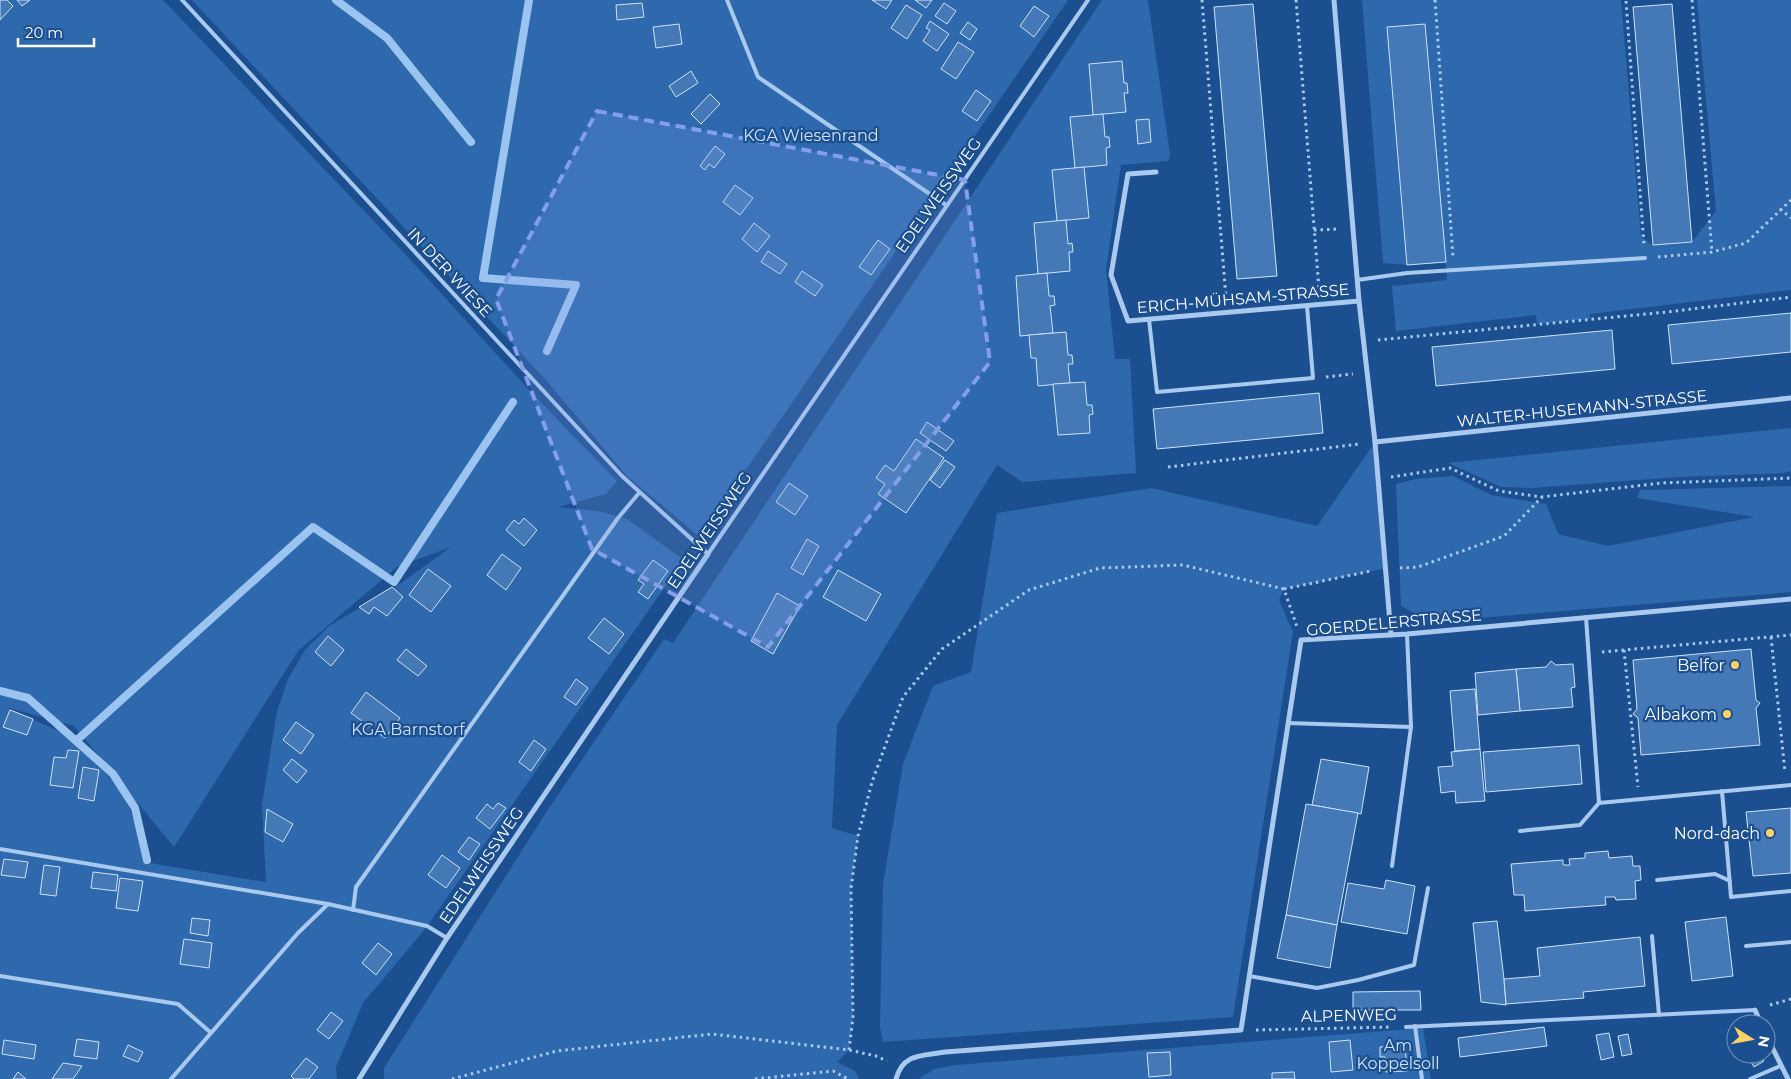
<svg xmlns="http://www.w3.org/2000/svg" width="1791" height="1079" viewBox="0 0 1791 1079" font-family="Montserrat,sans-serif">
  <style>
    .green { fill: #2e69ad; fill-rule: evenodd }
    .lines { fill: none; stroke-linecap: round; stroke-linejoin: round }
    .stream { stroke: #9cc4f0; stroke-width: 8 }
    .building { fill: #4478b7; stroke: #cfe3fa }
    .path { stroke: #a9c9ee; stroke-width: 3; stroke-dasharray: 2.5 4; stroke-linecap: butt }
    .lane { stroke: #a9c9ee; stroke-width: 4 }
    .street { stroke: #a9c9ee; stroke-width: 5 }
    .marked { fill: #839eea; fill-opacity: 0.2; stroke: #839eea; stroke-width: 4; stroke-dasharray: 10 6; stroke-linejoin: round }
    .poi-dot { fill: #ffd166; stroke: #1b4f8f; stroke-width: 2 }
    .labels { text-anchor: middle; stroke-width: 4.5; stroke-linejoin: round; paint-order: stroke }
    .park-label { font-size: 16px; fill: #cfe3fa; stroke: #1b4f8f }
    .street-label { font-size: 16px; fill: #fff; stroke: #1b4f8f }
    .poi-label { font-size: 16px; fill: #fff; stroke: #1b4f8f; text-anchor: end }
  </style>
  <rect width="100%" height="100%" fill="#1b4f8f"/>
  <g class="green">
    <path d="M0,0H163L409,258L531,392L617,481L606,494L559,507L598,511L627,519L684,560L425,929L363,1003L336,1067L337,1079H0ZM451,547L394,588L329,626L305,650L288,679L277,711L262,805L266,882L149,863L129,807L119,787L67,735L6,707L74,726L174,847L298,651L397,567Z"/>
    <polygon points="192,0 1068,0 700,537 627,476 545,379"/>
    <polygon points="1102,0 1148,0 1170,155 1168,161 1121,165 1106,270 1115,359 1130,359 1136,473 1022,482 997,465 837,725 832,828 858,836 851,888 853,1017 849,1050 837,1062 855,1071 859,1079 384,1079 384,1068 547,811 664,639 673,643"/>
    <polygon points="1362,0 1621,0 1641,237 1653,245 1692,242 1716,211 1697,0 1791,0 1791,290 1590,314 1590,319 1537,324 1536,315 1396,331 1392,286 1447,280 1425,24 1387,27 1407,265 1383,263"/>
    <polygon points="1791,428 1791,471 1784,473 1678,477 1532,488 1501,487 1448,463"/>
    <polygon points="1375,442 1387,568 1284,589 1279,600 1293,632 1233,1017 883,1042 880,1027 883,884 903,764 933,686 971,672 997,513 1151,488 1317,526"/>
    <polygon points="1453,476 1491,495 1546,504 1558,534 1608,546 1754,517 1637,498 1640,490 1791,486 1791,592 1431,622 1401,606 1396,484 1416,479"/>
    <polygon points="1423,1028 1431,1079 919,1079 934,1069 956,1065"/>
  </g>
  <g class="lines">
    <g class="stream">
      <polyline points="336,0 387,38 471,142"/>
      <polyline points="529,0 483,278 576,285 547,351"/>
      <polyline points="0,691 28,698 113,774 135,808 147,860"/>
      <polyline points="77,740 313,527 394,582 513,402"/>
    </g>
  </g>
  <g class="building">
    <polygon points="0,0 7,0 13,6 0,20"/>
    <polygon points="17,0 30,0 22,6"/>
    <polygon points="872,0 892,0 886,9"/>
    <polygon points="915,0 932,0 926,8"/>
    <polygon points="642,3 644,17 617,20 616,5"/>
    <polygon points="944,3 956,11 947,24 935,16"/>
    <polygon points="1253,4 1277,276 1237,279 1214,7"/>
    <polygon points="1672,4 1692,242 1653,245 1633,7"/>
    <polygon points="906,5 922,15 907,39 891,28"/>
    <polygon points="1034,6 1049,16 1034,37 1020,26"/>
    <polygon points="930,21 949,34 937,51 923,41 930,30 926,28"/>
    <polygon points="968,22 977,29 970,40 960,33"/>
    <polygon points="679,24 682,44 656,48 653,27"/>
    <polygon points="1425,24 1446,262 1407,265 1387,27"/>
    <polygon points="958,42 974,52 956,79 941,69"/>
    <polygon points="1122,61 1124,83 1127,83 1128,93 1124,93 1126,112 1093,115 1089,64"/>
    <polygon points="691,71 698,83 676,97 669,86"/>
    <polygon points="976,90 991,101 977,121 962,111"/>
    <polygon points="710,94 720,104 701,124 691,114"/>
    <polygon points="1103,114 1105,137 1109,137 1110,147 1106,148 1107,165 1075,168 1070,117"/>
    <polygon points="1149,119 1151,142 1138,144 1136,120"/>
    <polygon points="715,146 725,154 714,168 709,164 705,170 700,166"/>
    <polygon points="1084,167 1089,218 1057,221 1052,170"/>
    <polygon points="735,185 753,198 740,215 723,202"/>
    <polygon points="1066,220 1068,244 1072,243 1073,252 1069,252 1070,271 1038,274 1034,223"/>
    <polygon points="754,223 770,236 757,252 742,239"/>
    <polygon points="878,240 890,249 871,275 859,267"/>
    <polygon points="768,251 787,264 780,274 761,262"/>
    <polygon points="802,271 823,285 815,296 795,282"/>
    <polygon points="1047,273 1049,296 1054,296 1055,305 1050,306 1053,333 1020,336 1016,276"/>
    <polygon points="1791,313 1791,352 1672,364 1668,325"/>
    <polygon points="1612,330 1615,369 1436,386 1432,347"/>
    <polygon points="1066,332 1068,355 1072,355 1073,364 1068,364 1070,383 1038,386 1036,358 1031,358 1029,335"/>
    <polygon points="1085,382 1087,405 1092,405 1093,414 1089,415 1090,433 1058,435 1053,384"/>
    <polygon points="1319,393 1323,433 1157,449 1153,409"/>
    <polygon points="927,422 954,441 946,451 920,433"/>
    <polygon points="916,439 944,458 906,513 878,494 885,484 876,478 885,465 894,471"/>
    <polygon points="945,460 955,467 940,488 930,480"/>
    <polygon points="789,483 808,496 795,515 776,502"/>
    <polygon points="524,518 537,530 524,546 506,530 514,520 519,524"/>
    <polygon points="807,539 819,546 803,575 791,568"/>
    <polygon points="502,554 521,568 506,590 487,575"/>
    <polygon points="653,560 668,571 648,599 638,592 644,584 638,580"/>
    <polygon points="428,569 451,586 431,612 409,595"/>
    <polygon points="838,570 881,594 866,621 823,597"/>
    <polygon points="392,587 403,597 387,616 374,607 369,614 359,607"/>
    <polygon points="777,593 800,606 773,654 751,641"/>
    <polygon points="604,618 624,634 609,654 588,638"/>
    <polygon points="328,636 344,650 331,666 315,652"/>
    <polygon points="406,649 427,666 418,676 397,660"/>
    <polygon points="1751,649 1756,700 1760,703 1756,708 1760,745 1641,755 1638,718 1633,714 1637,709 1633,660"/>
    <polygon points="1551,661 1556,665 1573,664 1575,687 1571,688 1573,707 1520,711 1516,669 1546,667"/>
    <polygon points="1516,669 1520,711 1478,715 1475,673"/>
    <polygon points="576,679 588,688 576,705 564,697"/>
    <polygon points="1475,689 1480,749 1455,751 1450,691"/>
    <polygon points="366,692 400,718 385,738 351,713"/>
    <polygon points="10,710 33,719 27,735 3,727"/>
    <polygon points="296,722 314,735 301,754 283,740"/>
    <polygon points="534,740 546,749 531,771 519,762"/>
    <polygon points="1579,745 1582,784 1486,792 1483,752"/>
    <polygon points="1480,749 1485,801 1456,803 1455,791 1441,793 1438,767 1453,766 1451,752"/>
    <polygon points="68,750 79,751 73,788 50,785 54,757 66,758"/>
    <polygon points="292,759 307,771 297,783 283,770"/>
    <polygon points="1321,759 1369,767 1361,814 1312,805"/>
    <polygon points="83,767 99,770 94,801 78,798"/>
    <polygon points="498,803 506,808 490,829 476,818 487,804 493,809"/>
    <polygon points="1306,804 1358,813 1337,925 1286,915"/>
    <polygon points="1791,808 1791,873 1753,876 1746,812"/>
    <polygon points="267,809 293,824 283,842 265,832"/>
    <polygon points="469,837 480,844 469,860 458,852"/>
    <polygon points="1608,851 1609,858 1632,856 1633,866 1640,866 1641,880 1635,881 1636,899 1616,900 1615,897 1605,897 1606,905 1525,911 1524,895 1514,895 1511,864 1563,860 1563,865 1570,865 1569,859 1585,858 1585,853"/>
    <polygon points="442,855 460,868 446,888 428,875"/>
    <polygon points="4,859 28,862 25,878 1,875"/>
    <polygon points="44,865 60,867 56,896 40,894"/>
    <polygon points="93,872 118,875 116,891 91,888"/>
    <polygon points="120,878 143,881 138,911 116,908"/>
    <polygon points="1386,880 1415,886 1407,934 1341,922 1348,883 1384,889"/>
    <polygon points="1286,915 1337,925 1330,968 1277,958"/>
    <polygon points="1726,917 1733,976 1692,981 1685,922"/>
    <polygon points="192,918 210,920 208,936 190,933"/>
    <polygon points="1497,921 1504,979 1506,1005 1481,1002 1473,923"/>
    <polygon points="1640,937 1645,986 1583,992 1584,998 1506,1004 1504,979 1540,976 1537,948"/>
    <polygon points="184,939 212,943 209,968 180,964"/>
    <polygon points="378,943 392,954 376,975 362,963"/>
    <polygon points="1420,991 1421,1010 1353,1010 1353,992"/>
    <polygon points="331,1012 343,1021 329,1039 317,1030"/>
    <polygon points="1544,1027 1547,1046 1460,1057 1458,1038"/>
    <polygon points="1609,1033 1614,1057 1601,1060 1596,1035"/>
    <polygon points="1628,1034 1632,1054 1622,1056 1618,1036"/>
    <polygon points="77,1039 99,1042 97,1059 74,1056"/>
    <polygon points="4,1040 36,1045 34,1059 2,1054"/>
    <polygon points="1350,1040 1353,1070 1331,1072 1329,1042"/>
    <polygon points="128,1045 143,1052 138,1062 123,1056"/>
    <polygon points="1405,1045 1407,1071 1386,1072 1385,1057 1380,1057 1380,1047"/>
    <polygon points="1170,1052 1171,1075 1149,1077 1147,1053"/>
    <polygon points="1746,1054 1759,1054 1764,1061 1754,1067"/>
    <polygon points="306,1058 318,1067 309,1079 294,1079 291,1076"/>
    <polygon points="63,1063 82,1066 73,1079 52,1079"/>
    <polygon points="18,1072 26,1079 13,1079"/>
    <polygon points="1294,1072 1295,1079 1272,1079 1272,1073"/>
  </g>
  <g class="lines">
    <g class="path">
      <polyline points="1202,0 1226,298"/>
      <polyline points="1296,0 1319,289"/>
      <polyline points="1435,0 1453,257"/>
      <polyline points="1692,0 1712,252"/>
      <polyline points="1626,1 1644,245"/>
      <polyline points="1780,209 1791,218"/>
      <polyline points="1314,230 1339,229"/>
      <polyline points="1658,257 1712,252 1746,243 1791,200"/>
      <polyline points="1378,340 1667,312 1791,297"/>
      <polyline points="1326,377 1353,374"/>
      <polyline points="1168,467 1360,444"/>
      <polyline points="1391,477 1450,468 1499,491 1542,497 1661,483 1791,478"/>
      <polyline points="1400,568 1418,567 1504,536 1542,497"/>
      <polyline points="1284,589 1371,571"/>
      <polyline points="1771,637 1785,772"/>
      <polyline points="1624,650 1638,787"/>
      <polyline points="1602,652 1791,635"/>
      <polyline points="1770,1005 1791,999"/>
      <polyline points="1256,1030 1392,1027"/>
      <polyline points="849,1050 853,1017 851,888 858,836 872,782 903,697 942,649 1029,590 1100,568 1183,565 1284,589 1297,627"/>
      <polyline points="452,1079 557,1051 712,1034 849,1050 876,1056 887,1061"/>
      <polyline points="755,1079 833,1071 848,1079"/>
    </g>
    <g class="lane">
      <polyline points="182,0 622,476 708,554 1088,0"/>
      <polyline points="727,0 758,77 946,205"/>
      <polyline points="1357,280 1407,273 1645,258"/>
      <polyline points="1149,319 1157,392 1313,378 1307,306"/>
      <polyline points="1586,617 1599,803 1791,785"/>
      <polyline points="1288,723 1411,727"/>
      <polyline points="1722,791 1731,897 1791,891"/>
      <polyline points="1520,831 1580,825 1599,803"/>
      <polyline points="0,849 328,904 427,926 447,938"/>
      <polyline points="1392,866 1411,727 1407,634"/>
      <polyline points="1657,880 1715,874 1730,881"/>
      <polyline points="353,910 356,887 618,518 639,493"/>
      <polyline points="1652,936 1659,1015"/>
      <polyline points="1746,946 1791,942"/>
      <polyline points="0,976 178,1004 210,1032"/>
      <polyline points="1249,976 1317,988 1358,980 1414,965 1428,888"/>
      <polyline points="1415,1026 1422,1079"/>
      <polyline points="1406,1027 1755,1010"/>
      <polyline points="171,1079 298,933 328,904"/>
      <polyline points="1750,1079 1780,1066"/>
    </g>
    <g class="street">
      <polyline points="1334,0 1359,301 1375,442 1391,635"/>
      <polyline points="1156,172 1128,174 1111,275 1128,321 1359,301"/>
      <polyline points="1375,442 1791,398"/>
      <polyline points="1755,1010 1761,1024"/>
      <polyline points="1766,1035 1788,1079"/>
      <polyline points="359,1079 447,938 708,554"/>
      <path d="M896,1079C903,1053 922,1056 945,1052L1241,1030L1301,640L1407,634L1791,599"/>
    </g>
  </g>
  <path class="marked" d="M597,111L965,180L990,362L768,647L592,549L496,299Z"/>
  <g class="poi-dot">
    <circle cx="1735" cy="665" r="5"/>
    <circle cx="1727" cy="714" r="5"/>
    <circle cx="1770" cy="833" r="5"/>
  </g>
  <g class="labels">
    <g class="park-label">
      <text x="811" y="141">KGA Wiesenrand</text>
      <text x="408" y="735">KGA Barnstorf</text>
      <text x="1398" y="1051">Am<tspan x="1398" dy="18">Koppelsoll</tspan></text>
    </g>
    <g class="street-label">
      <text transform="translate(938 195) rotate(-55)" y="6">EDELWEISSWEG</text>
      <text transform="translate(450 272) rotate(47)" y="6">IN DER WIESE</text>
      <text transform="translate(1243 298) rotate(-5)" y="6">ERICH-MÜHSAM-STRASSE</text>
      <text transform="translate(1582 408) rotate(-6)" y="6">WALTER-HUSEMANN-STRASSE</text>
      <text transform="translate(709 530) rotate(-56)" y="6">EDELWEISSWEG</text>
      <text transform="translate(1394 622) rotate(-5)" y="6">GOERDELERSTRASSE</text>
      <text transform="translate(481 865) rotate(-56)" y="6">EDELWEISSWEG</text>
      <text transform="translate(1349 1015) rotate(-1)" y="6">ALPENWEG</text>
    </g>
    <g class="poi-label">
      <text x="1725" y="671">Belfor</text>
      <text x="1717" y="720">Albakom</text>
      <text x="1760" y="839">Nord-dach</text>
    </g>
  </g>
  <g transform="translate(1751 1039) rotate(101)"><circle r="24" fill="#1b4f8f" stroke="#7695bc"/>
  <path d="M0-4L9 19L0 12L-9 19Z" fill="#ffd166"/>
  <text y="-8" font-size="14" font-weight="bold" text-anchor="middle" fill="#ffffff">N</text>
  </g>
  <path d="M18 38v8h76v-8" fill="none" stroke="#ffffff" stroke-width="2.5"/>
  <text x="25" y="38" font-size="15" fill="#ffffff" stroke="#1b4f8f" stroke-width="4" paint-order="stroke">20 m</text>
</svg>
